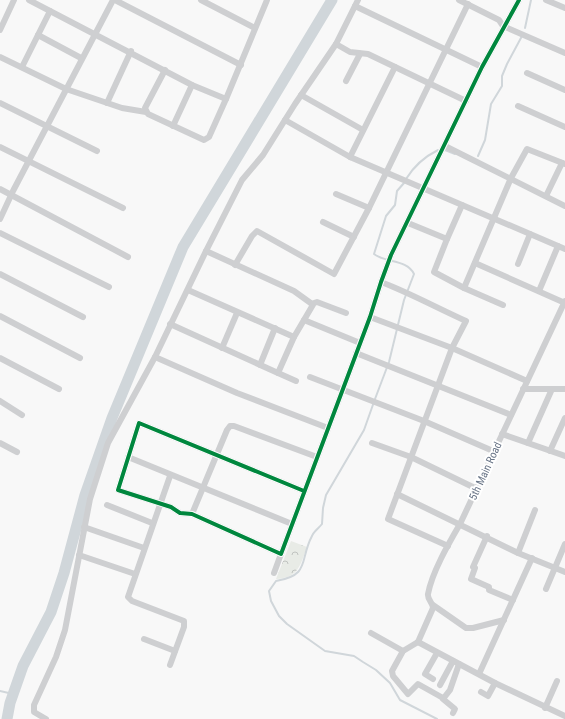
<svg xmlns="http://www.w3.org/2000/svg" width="565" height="719" viewBox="0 0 565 719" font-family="'Roboto Condensed',sans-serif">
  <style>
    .park { fill: url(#park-crowns) }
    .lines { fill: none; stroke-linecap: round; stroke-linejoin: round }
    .stream { stroke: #d0d6da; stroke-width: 2 }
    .river { stroke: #d0d6da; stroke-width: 11 }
    .street { stroke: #cecfd1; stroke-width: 6 }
    .cycleway-casing { stroke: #fff; stroke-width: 6 }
    .cycleway { stroke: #00873e; stroke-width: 4 }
    .labels { text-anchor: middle; stroke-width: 4; stroke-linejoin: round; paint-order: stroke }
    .street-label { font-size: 11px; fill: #697587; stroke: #fff }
  </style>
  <defs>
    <pattern id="park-crowns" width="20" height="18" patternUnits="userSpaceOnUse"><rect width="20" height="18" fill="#e8ebe6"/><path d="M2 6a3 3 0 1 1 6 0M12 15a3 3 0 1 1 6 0" fill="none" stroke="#c0c3c0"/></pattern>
  </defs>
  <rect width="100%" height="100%" fill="#f8f8f8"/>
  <path class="park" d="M291,541L307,547C300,566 298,578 276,579Z"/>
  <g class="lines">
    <g class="stream">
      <polyline points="525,28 531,0"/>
      <polyline points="445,150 455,154"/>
      <polyline points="478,156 485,140 491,104 502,86 502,76 507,64 522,36"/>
      <path d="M406,179C414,166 424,157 438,150"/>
      <path d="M404,183L397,191L395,205L386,216L374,254C385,263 407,259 414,274L404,300L389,362L375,399L364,430L326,495L323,508L322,524C319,528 314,531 312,536C299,560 311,575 276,581L269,591L271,601L279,616L287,624L325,651L354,656L363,662L376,670L390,683L400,700L437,719"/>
      <polyline points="0,691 13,694"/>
    </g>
    <polyline class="river" points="7,719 10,703 23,666 51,612 64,573 85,495 112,418 183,247 332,0"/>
    <g class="street">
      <polyline points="29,0 192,85 226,99 267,0"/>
      <polyline points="115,0 241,65"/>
      <polyline points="201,0 255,28"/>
      <polyline points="459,0 499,20 503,26 565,53"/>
      <polyline points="546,0 565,8"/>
      <polyline points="355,6 482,67"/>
      <polyline points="0,30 14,0"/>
      <polyline points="38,35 81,58"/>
      <polyline points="336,44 350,52 368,54 466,101"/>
      <polyline points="0,57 66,89 122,108 146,112"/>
      <polyline points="22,67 50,11"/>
      <polyline points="395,67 350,157 565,249"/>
      <polyline points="165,70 145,108 148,114 204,140 209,137 226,99"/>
      <polyline points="527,73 565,90"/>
      <polyline points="346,81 360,54"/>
      <polyline points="301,95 363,130"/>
      <polyline points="0,103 97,151"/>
      <polyline points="107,103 131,51"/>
      <polyline points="518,106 565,127"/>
      <polyline points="285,120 350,157"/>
      <polyline points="173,126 192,85"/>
      <polyline points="445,146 565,206"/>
      <polyline points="0,147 123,208"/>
      <polyline points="0,189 128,257"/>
      <polyline points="336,194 369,208"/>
      <polyline points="546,196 562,163"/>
      <polyline points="0,219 13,191 113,0"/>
      <polyline points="323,222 354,237"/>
      <polyline points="408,223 447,239 462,205"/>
      <polyline points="0,233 109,287"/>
      <polyline points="447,239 434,272 464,288"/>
      <polyline points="206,251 294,291 312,304"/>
      <polyline points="475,263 565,303"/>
      <polyline points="518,264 530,234"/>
      <polyline points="235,265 252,236 257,231 334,274 369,208 468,4"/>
      <polyline points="0,274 83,317"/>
      <path d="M381,282C410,293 437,308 466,321L452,348L388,519L448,546"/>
      <polyline points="188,290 294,337"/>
      <polyline points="539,291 558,246"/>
      <polyline points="503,305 464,288 511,178 527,149 565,164"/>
      <polyline points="0,316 80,358"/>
      <polyline points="370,317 452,348 527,381"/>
      <polyline points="304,320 360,343"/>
      <polyline points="170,324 278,373 294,337 314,303 317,302 346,313"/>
      <polyline points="222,348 237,313"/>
      <polyline points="356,353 511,415"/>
      <polyline points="155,357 237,393 328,428"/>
      <polyline points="0,358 59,389"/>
      <polyline points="260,365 275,328"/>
      <polyline points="278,373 296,381"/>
      <polyline points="310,377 424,421 493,451"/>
      <polyline points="523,389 565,389"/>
      <polyline points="0,401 22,415"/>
      <polyline points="502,434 565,456"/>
      <polyline points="0,443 17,452"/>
      <polyline points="372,443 411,457 477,489"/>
      <polyline points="528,443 552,389"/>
      <polyline points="550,451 565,418"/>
      <polyline points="128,457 292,524"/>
      <polyline points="304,491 139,423 118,490 171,507 180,513 192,514 281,554 370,317 381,282 391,255 482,67 519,0"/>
      <polyline points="397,494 518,553 565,572"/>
      <polyline points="107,505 152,523"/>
      <polyline points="192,514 227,430 230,426 234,426 317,457"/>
      <polyline points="84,527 144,548"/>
      <polyline points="487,536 473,567 475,568 471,579 489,587 489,590 513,600"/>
      <polyline points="518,553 535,510"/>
      <polyline points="79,555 135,574"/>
      <polyline points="274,573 281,554"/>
      <polyline points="546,589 565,544"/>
      <polyline points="433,605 466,628 473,628 504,620"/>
      <polyline points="371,633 403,651"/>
      <polyline points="144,639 175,651"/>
      <path d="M418,642L433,608C433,603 427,599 428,594C432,572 449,543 460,524L565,301"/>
      <polyline points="418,642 495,683 565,716"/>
      <polyline points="418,642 403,651 392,671 393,676 408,694 418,684 443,698"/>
      <polyline points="170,665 184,627 184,621 132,601 128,597 170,476"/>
      <polyline points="479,674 532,558"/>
      <polyline points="433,679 425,674 437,653"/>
      <polyline points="440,685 453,661"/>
      <polyline points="481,692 488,696 495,683"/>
      <polyline points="545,708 557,681"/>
      <polyline points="453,713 455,709 443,699 450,690 459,664"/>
      <polyline points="46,719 34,712 34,705 56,657 65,630 90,499 108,443 155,357 206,251 242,180 263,155 295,104 336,44 358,0"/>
    </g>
    <defs>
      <polyline id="cycleway" points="304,491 139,423 118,490 171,507 180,513 192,514 281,554 370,317 381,282 391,255 482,67 519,0"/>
    </defs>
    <use href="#cycleway" class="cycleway-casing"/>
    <use href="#cycleway" class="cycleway"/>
  </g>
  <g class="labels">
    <g class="street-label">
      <text transform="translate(485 471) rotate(-65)" y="4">5th Main Road</text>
    </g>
  </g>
</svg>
